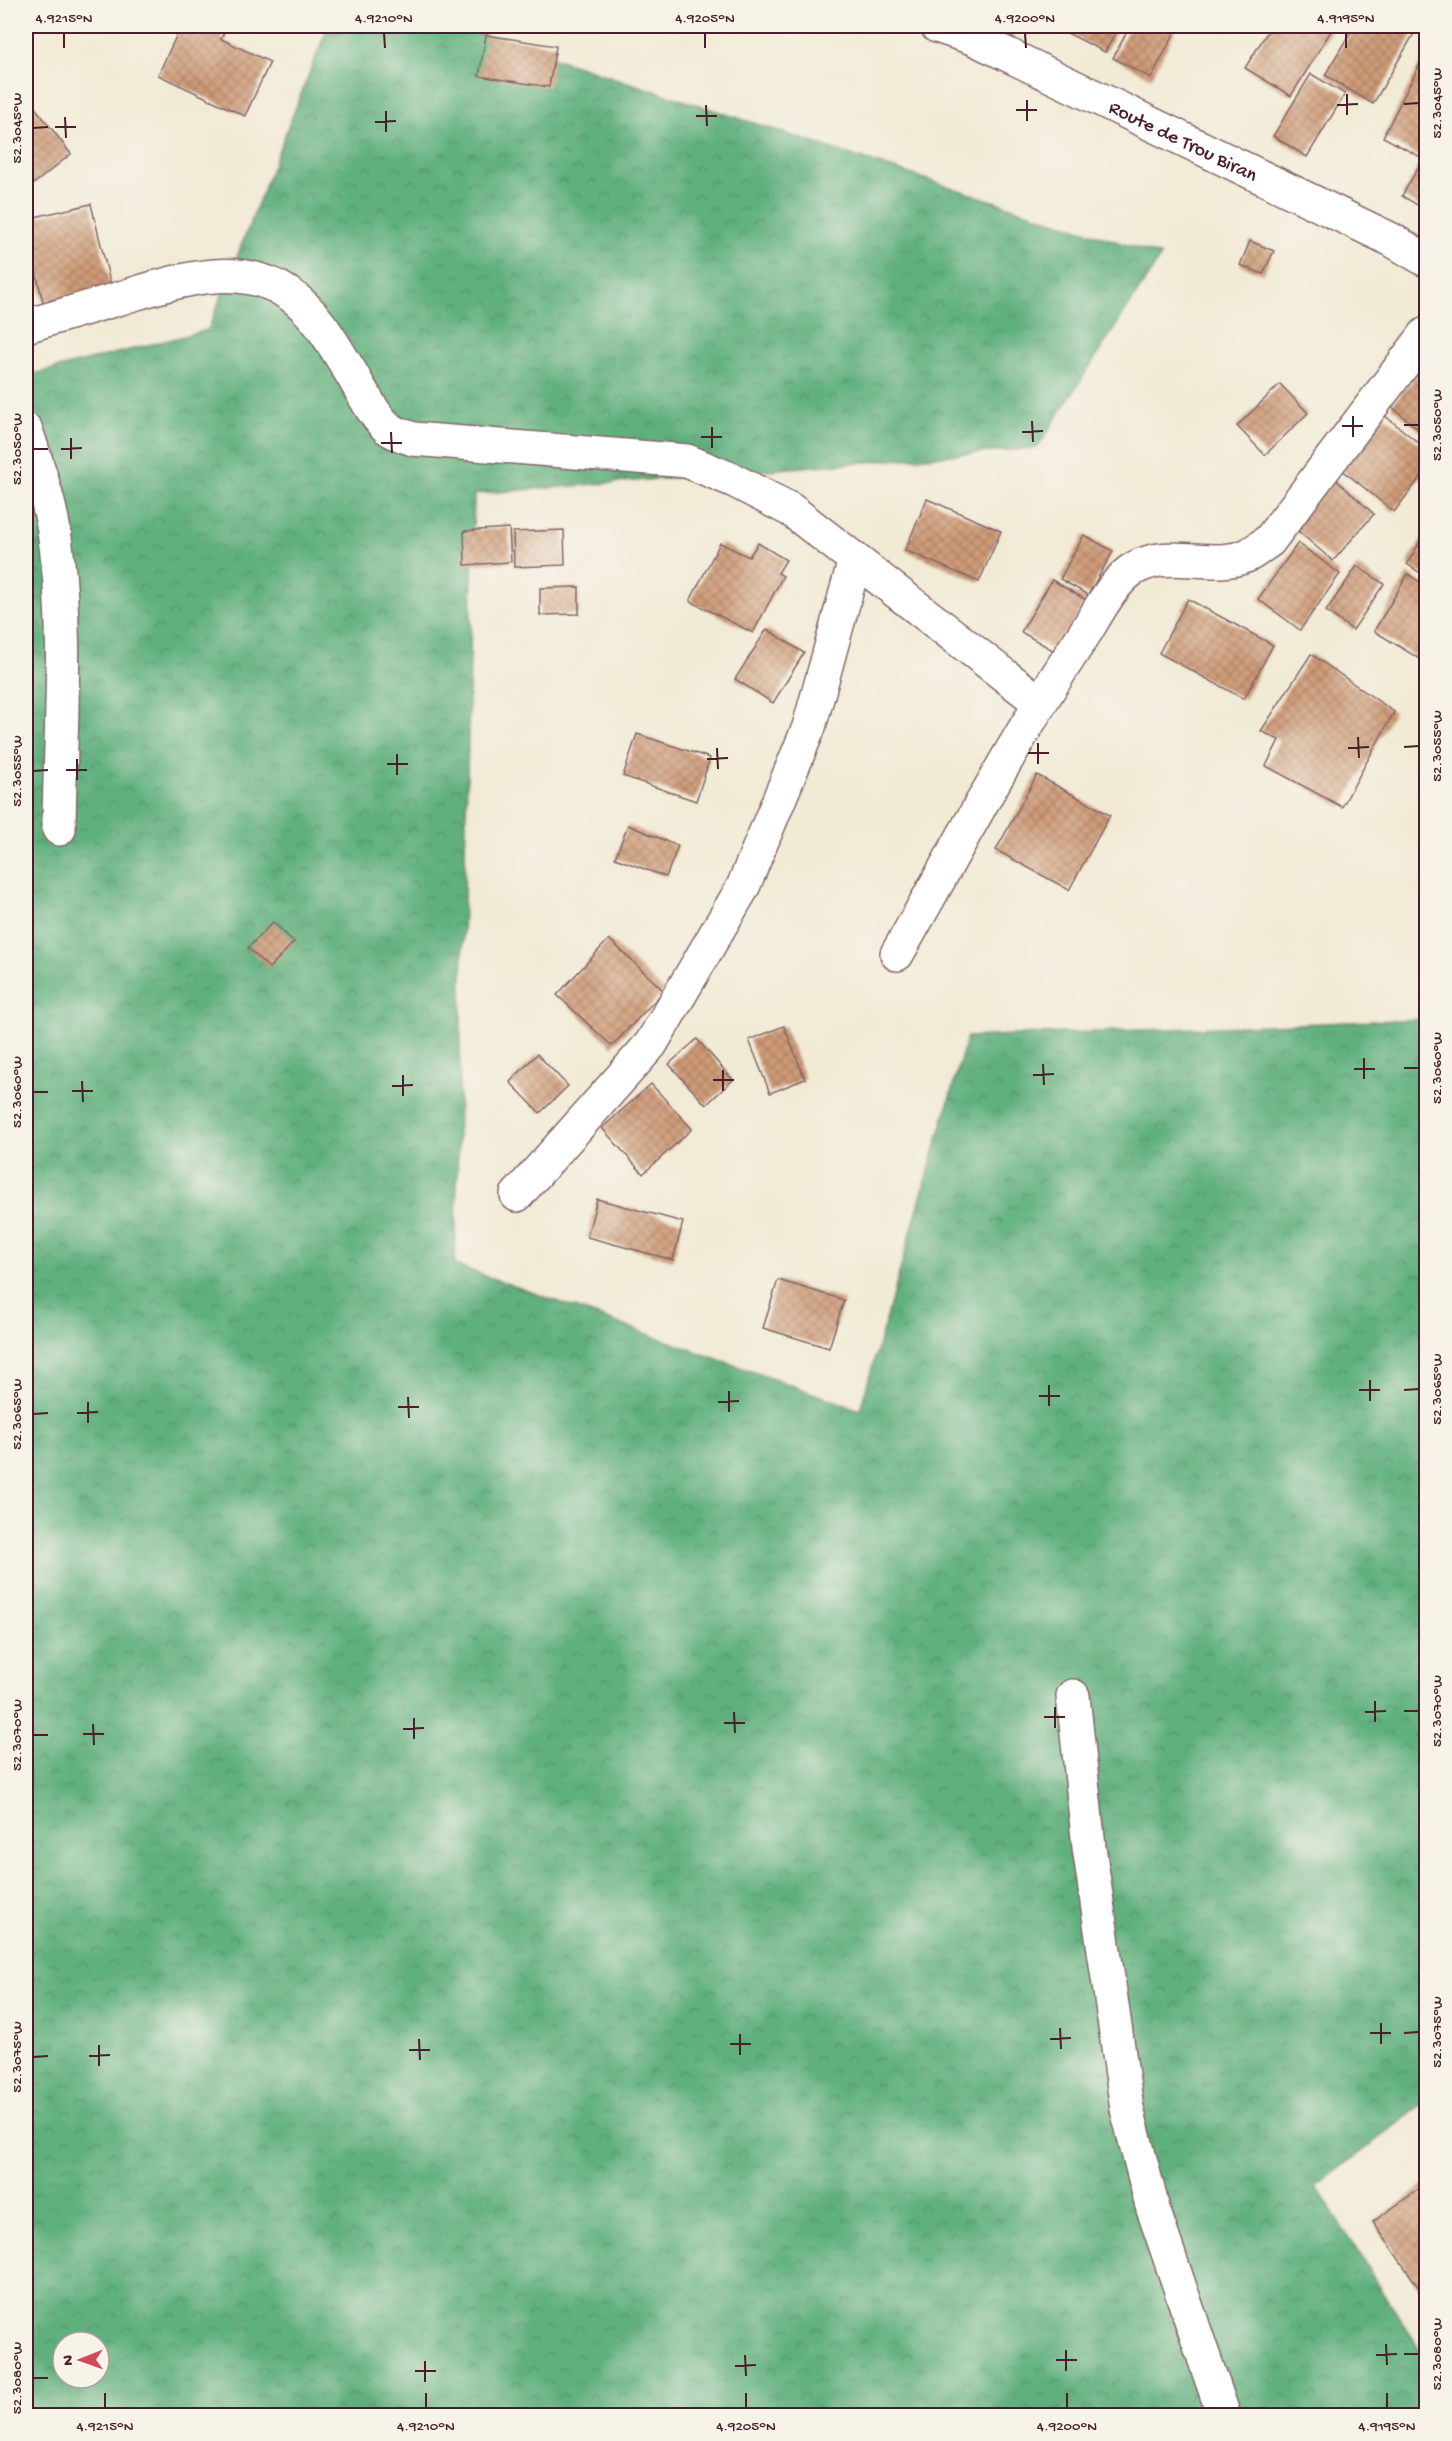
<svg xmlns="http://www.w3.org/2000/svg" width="1452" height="2441" viewBox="0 0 1452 2441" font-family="'Gochi Hand',sans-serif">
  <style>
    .forest { fill: url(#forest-crowns); stroke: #556854; stroke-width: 1.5; fill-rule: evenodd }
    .building { fill: url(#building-cross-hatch) }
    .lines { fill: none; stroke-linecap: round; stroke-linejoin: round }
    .minor-casing { stroke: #846666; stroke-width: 36 }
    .secondary-casing { stroke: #846666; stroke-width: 36 }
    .minor { stroke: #fff; stroke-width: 33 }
    .secondary { stroke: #fff; stroke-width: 33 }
    .ticks { fill: none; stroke: #4a1f2b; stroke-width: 2 }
    .labels { text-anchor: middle; stroke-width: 6; stroke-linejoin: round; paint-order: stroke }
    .street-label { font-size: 20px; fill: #4a1f2b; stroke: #f7f3e8 }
    .neatline { fill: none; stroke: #4a1f2b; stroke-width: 2 }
    .ticks-label { font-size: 15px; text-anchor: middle; fill: #4a1f2b }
  </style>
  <defs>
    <pattern id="forest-crowns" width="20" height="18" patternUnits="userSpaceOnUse" patternTransform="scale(1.5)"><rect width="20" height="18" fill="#60b07e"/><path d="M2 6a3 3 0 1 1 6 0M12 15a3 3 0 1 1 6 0" fill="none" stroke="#518f67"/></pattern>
    <pattern id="building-cross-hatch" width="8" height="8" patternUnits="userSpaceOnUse" patternTransform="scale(1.5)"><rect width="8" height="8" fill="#cf9b78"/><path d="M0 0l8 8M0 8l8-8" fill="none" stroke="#aa7e63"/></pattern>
  </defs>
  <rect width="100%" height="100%" fill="#f7f3e8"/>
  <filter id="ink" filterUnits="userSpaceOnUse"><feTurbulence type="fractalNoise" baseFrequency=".0167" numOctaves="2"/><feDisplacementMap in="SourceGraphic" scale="12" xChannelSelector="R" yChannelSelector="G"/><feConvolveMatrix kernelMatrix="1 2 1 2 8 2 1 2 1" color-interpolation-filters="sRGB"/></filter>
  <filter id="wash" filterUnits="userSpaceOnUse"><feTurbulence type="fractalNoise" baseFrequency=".008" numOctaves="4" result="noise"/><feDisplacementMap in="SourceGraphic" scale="24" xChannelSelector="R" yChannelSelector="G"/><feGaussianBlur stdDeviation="1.35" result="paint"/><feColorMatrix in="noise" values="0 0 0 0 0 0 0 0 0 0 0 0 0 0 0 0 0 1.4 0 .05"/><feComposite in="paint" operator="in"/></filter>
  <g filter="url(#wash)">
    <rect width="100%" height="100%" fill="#f1ead5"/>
    <path class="forest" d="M328,26H456L1161,256L1037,448L474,494L455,1265L860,1410L967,1037L1426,1019V2102L1316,2186L1426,2360V2415L26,2416V376L208,330ZM63,2342H99V2378H63Z"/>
    <g id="blocks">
      <g class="building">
        <polygon points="181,26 227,26 221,39 270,62 245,116 158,75"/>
        <polygon points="1065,26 1119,26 1105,52 1063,31"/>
        <polygon points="1130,26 1178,26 1151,78 1113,58"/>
        <polygon points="1271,26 1334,26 1291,96 1245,68"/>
        <polygon points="1354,26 1404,26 1415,32 1373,104 1325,75"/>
        <polygon points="486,35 556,46 549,87 479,76"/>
        <polygon points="1426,52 1426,160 1383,137"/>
        <polygon points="1311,74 1345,94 1307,157 1273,136"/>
        <polygon points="30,101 71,154 31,186 26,180 26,105"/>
        <polygon points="1420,164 1426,168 1426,210 1402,196"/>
        <polygon points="91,204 111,286 43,302 26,230 26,219"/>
        <polygon points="1250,241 1274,251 1263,274 1240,265"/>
        <polygon points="1426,364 1426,436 1391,406"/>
        <polygon points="1280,384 1308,413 1265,455 1237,426"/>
        <polygon points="1384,415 1426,449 1426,470 1394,512 1341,469"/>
        <polygon points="1334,478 1374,514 1333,561 1292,526"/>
        <polygon points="927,499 1001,531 979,582 905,550"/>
        <polygon points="509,528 511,562 465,565 464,531"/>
        <polygon points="564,530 565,565 514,567 513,532"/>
        <polygon points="1426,532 1426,577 1407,564"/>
        <polygon points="1084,535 1113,551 1088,595 1060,579"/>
        <polygon points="720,543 749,557 758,543 786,560 778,573 783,576 753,633 690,601"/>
        <polygon points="1298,543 1340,574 1300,630 1258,599"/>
        <polygon points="1357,566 1384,584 1353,630 1326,611"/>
        <polygon points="1408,574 1426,586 1426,663 1374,631"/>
        <polygon points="1052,580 1086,600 1056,652 1021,632"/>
        <polygon points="579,587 579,614 540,615 540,588"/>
        <polygon points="1188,599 1273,645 1244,699 1159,653"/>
        <polygon points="767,629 804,653 773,703 735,679"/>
        <polygon points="1311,654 1394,712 1342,807 1266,766 1279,740 1261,731"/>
        <polygon points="637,734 710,758 696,801 623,776"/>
        <polygon points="1037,775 1110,815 1069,890 996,850"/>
        <polygon points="628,825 678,846 666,877 615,858"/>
        <polygon points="273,922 294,942 269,968 248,948"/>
        <polygon points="609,939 664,991 612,1046 557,995"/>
        <polygon points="784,1026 805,1079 770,1093 749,1040"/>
        <polygon points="697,1039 733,1080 706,1105 669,1064"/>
        <polygon points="537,1054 568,1086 540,1113 510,1082"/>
        <polygon points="651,1084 692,1129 643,1174 602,1128"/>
        <polygon points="597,1199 683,1222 673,1260 587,1237"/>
        <polygon points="778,1280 844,1300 829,1348 763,1328"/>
        <polygon points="1426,2184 1426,2298 1373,2222"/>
      </g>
    </g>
  </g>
  <g filter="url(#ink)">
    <use href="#blocks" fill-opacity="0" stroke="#846666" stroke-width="1.5"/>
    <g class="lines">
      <defs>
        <g id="minor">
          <path d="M26,326C56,317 87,308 117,299C171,283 238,258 289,294C315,311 332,342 348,368C359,385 373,416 388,428C396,434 405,436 413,439L687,461L733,480L791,510L1039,702"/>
          <path d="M26,430C36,461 49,499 54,531C69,629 60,730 59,829"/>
          <path d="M897,954C958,847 1015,738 1083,636C1096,616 1114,579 1135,568C1170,548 1211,570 1246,556C1254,553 1262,545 1269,541L1426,334"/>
          <polyline points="517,1195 651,1044 743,887 809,727 855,560"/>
          <polyline points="1073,1696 1089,1847 1127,2109 1153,2209 1224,2416"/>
        </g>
        <g id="secondary">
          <path id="s1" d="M937,26L975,39L1392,240L1426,260"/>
        </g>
      </defs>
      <use href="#minor" class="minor-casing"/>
      <use href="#secondary" class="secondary-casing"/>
      <use href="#minor" class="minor"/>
      <use href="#secondary" class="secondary"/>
    </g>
  </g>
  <path class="ticks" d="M64,33V48M384,33L385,48M705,33V48M1025,33L1026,48M1346,33V48M1347,94V115M1027,100V121M1404,104L1419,103M706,105L707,126M1337,105L1358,104M1016,110H1037M386,111V132M696,116H717M65,117L66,138M375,122L396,121M55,127H76M33,128L48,127M1353,416V437M1032,421L1033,442M1404,425H1419M1342,426H1363M712,427V448M391,432L392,453M1022,432L1043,431M701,437H722M71,438V459M381,443H402M33,449H48M61,449L82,448M1358,737L1359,758M1038,743V764M1404,747L1419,746M717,748L718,769M1348,748L1369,747M1028,753H1049M397,754V775M77,759V780M707,759L728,758M387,764H408M66,770H87M33,771L48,770M1364,1058V1079M1043,1064L1044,1085M1404,1068H1419M1354,1069H1375M723,1070V1091M403,1075V1096M1033,1075L1054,1074M713,1080H734M82,1081L83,1102M392,1086L413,1085M72,1091H93M33,1092H48M1370,1380V1401M1049,1385V1406M1359,1390H1380M1404,1390L1419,1389M729,1391V1412M1039,1396H1060M408,1397L409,1418M88,1402V1423M718,1402L739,1401M398,1407H419M77,1413L98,1412M33,1414L48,1413M1375,1701V1722M1055,1707V1728M1404,1711H1419M734,1712L735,1733M1365,1712L1386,1711M1044,1717H1065M414,1718V1739M724,1723H745M93,1724L94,1745M403,1729L424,1728M83,1734H104M33,1735H48M1381,2023V2044M1060,2028L1061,2049M1370,2033H1391M1404,2033L1419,2032M740,2034V2055M419,2039L420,2060M1050,2039L1071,2038M730,2044H751M99,2045V2066M409,2050H430M89,2056L110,2055M33,2057L48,2056M1386,2344L1387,2365M1066,2350V2371M1404,2354H1419M745,2355L746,2376M1376,2355L1397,2354M1056,2360H1077M425,2361V2382M735,2366L756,2365M415,2371H436M33,2378H48M105,2393V2408M426,2393V2408M746,2393V2408M1067,2393V2408M1387,2393V2408"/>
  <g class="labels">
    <g class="street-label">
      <text dy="7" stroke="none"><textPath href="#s1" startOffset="272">Route de Trou Biran</textPath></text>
    </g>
  </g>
  <rect width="1452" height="2441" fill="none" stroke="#f7f3e8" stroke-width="66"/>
  <g transform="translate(81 2360) rotate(269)"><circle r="28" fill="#f7f3e8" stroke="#b29e9c" stroke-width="1.5"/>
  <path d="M0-4.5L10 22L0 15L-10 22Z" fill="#d1495b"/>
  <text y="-9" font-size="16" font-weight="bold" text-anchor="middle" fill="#4a1f2b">N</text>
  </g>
  <rect x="33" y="33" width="1386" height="2375" class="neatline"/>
  <g class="ticks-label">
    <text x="64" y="22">4.9215°N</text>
    <text x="384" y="22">4.9210°N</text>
    <text x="705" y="22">4.9205°N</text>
    <text x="1025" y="22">4.9200°N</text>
    <text x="1346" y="22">4.9195°N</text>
    <text transform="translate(1436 103) rotate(-90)" y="5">52.3045°W</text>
    <text transform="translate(16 128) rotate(-90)" y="5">52.3045°W</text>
    <text transform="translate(1436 425) rotate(-90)" y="5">52.3050°W</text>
    <text transform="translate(16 449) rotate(-90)" y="5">52.3050°W</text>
    <text transform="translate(1436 746) rotate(-90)" y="5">52.3055°W</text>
    <text transform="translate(16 771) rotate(-90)" y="5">52.3055°W</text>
    <text transform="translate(1436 1068) rotate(-90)" y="5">52.3060°W</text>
    <text transform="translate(16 1092) rotate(-90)" y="5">52.3060°W</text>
    <text transform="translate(1436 1389) rotate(-90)" y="5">52.3065°W</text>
    <text transform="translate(16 1414) rotate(-90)" y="5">52.3065°W</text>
    <text transform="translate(1436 1711) rotate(-90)" y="5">52.3070°W</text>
    <text transform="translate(16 1735) rotate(-90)" y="5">52.3070°W</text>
    <text transform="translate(1436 2032) rotate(-90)" y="5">52.3075°W</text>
    <text transform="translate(16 2057) rotate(-90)" y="5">52.3075°W</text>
    <text transform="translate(1436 2354) rotate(-90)" y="5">52.3080°W</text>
    <text transform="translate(16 2378) rotate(-90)" y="5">52.3080°W</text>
    <text x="105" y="2430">4.9215°N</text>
    <text x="426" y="2430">4.9210°N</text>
    <text x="746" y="2430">4.9205°N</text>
    <text x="1067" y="2430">4.9200°N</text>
    <text x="1387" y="2430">4.9195°N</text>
  </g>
</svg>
